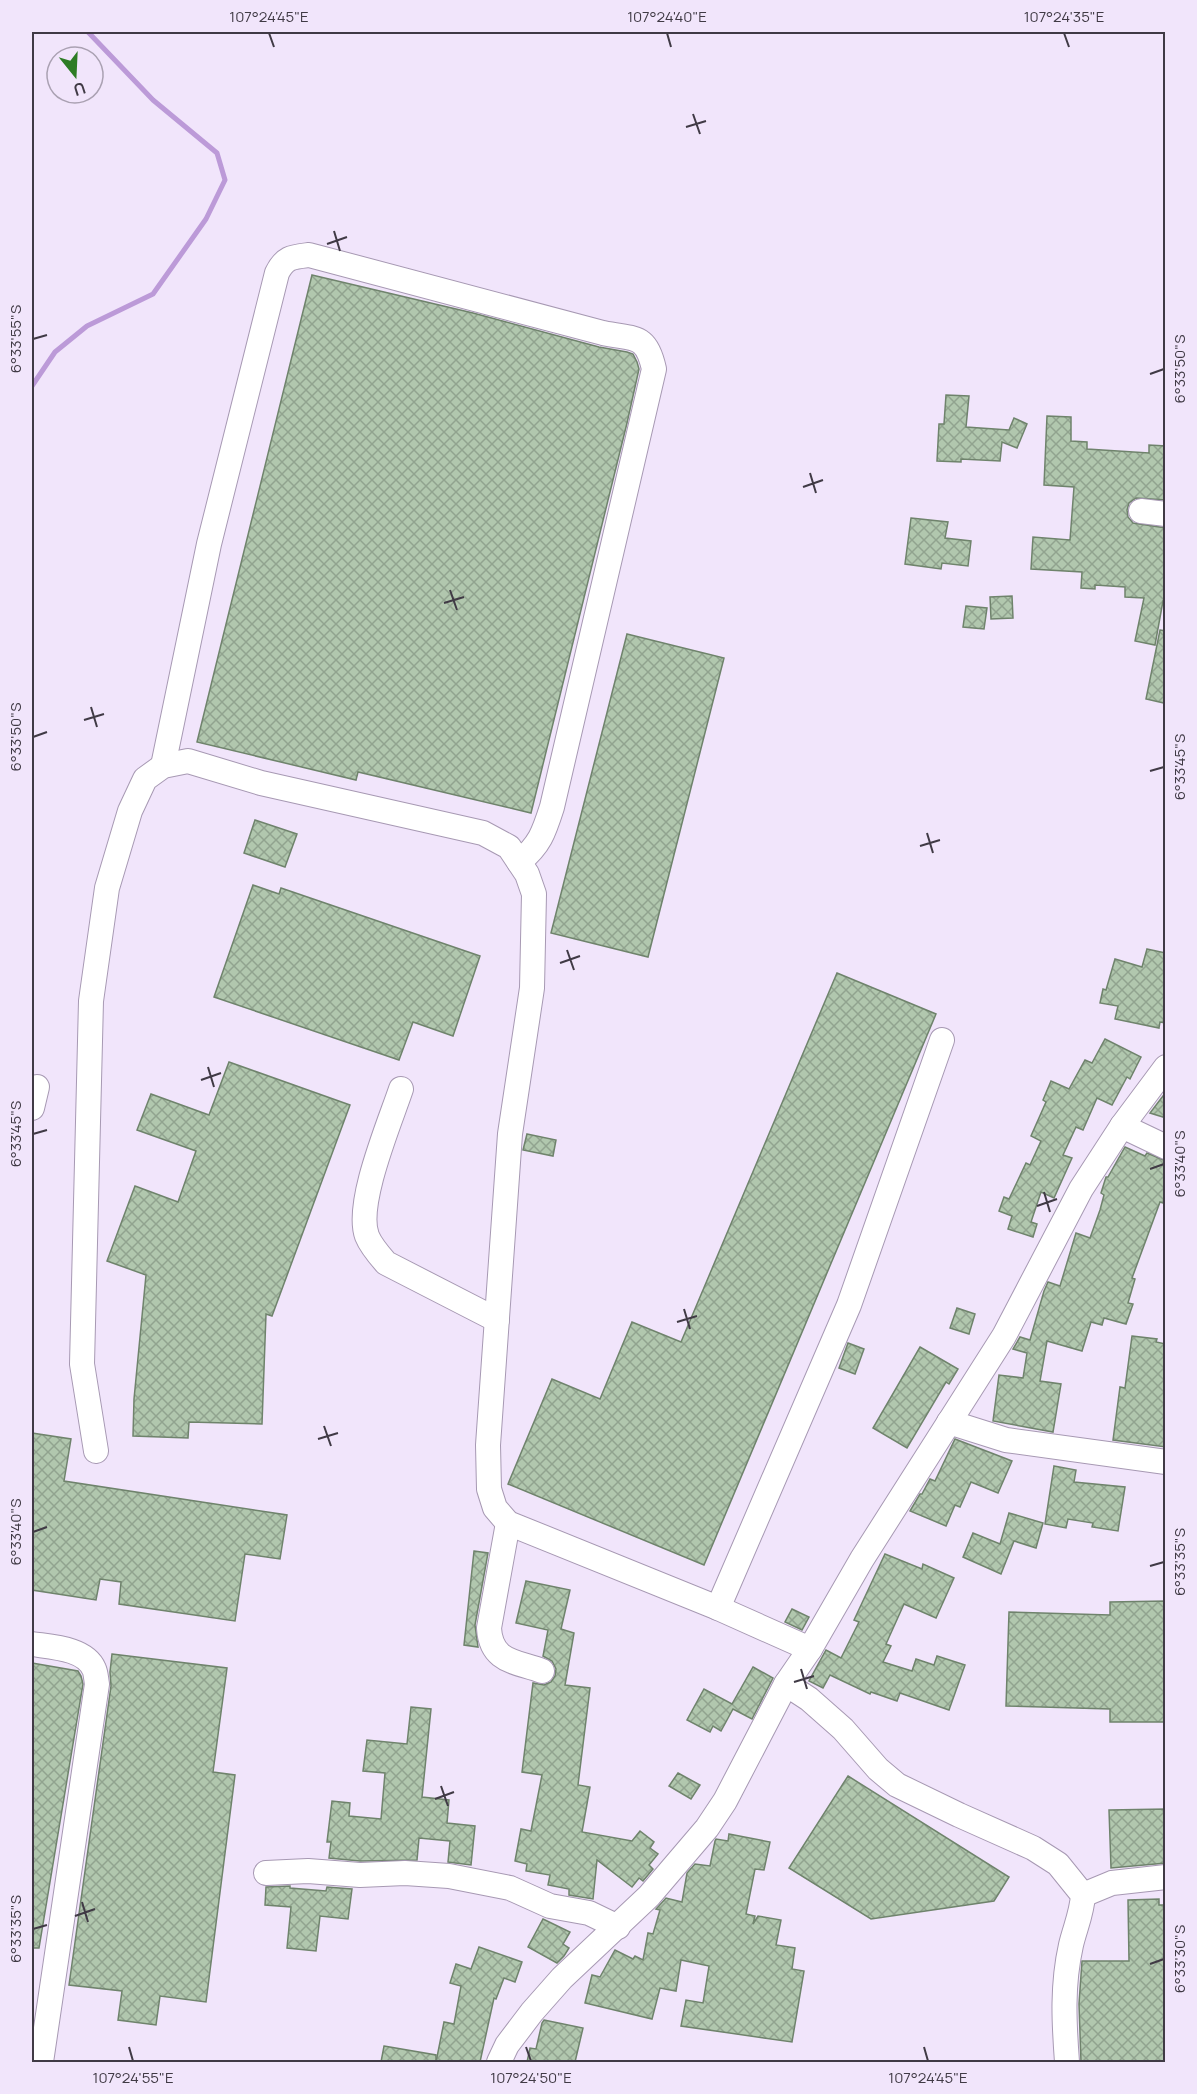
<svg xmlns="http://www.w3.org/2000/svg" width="1197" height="2094" viewBox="0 0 1197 2094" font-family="Manrope,sans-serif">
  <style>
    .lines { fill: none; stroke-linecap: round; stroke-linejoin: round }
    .stream { stroke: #bc9ad8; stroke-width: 5 }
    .building { fill: url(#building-cross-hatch); stroke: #6f836c; stroke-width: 1.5 }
    .minor-casing { stroke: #a799b3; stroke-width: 26 }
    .minor { stroke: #fff; stroke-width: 24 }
    .ticks { fill: none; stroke: #403a45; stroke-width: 2 }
    .neatline { fill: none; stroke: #403a45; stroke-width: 2 }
    .ticks-label { font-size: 15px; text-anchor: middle; fill: #403a45 }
  </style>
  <defs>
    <pattern id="building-cross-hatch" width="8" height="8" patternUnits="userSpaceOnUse" patternTransform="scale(1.5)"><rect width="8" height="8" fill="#b1c7ae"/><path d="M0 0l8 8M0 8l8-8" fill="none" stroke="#91a38f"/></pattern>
  </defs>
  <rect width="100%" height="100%" fill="#f1e5fb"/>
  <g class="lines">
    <polyline class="stream" points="32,386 55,352 87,326 153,294 206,219 225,180 217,153 153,100 88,32"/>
  </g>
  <g class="building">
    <polygon points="312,275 473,313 599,347 627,352 633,354 637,362 639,369 627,423 531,813 358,772 356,780 197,742"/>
    <polygon points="946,395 969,396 966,427 1009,430 1014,418 1027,424 1017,448 1002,442 1000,461 961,459 961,462 937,461 939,424 944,424"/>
    <polygon points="1047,416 1071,417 1071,441 1087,442 1087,449 1149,453 1149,445 1166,446 1166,500 1136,498 1129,503 1127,510 1128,517 1133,523 1166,528 1166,602 1163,601 1155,645 1135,641 1144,598 1125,597 1125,587 1095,585 1095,589 1081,588 1082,572 1031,569 1033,537 1070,540 1074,487 1044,485"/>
    <polygon points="911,518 948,522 945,538 971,541 968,566 942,563 941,569 905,564"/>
    <polygon points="1012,596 1013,618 991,619 990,597"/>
    <polygon points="966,606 987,608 984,629 963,627"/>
    <polygon points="1160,630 1166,631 1166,696 1164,703 1146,699"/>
    <polygon points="627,634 724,658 648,957 551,933"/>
    <polygon points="255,820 297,834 285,867 244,853"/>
    <polygon points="253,885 279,894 281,888 480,956 453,1036 413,1022 399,1060 214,997"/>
    <polygon points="1147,949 1166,953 1166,1023 1160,1022 1159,1028 1115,1019 1118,1006 1100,1003 1103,989 1106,990 1115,959 1142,967"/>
    <polygon points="837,973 936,1014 704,1565 508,1484 552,1379 600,1399 632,1322 681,1342"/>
    <polygon points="1105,1039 1141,1057 1130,1079 1127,1077 1112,1105 1097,1098 1083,1130 1076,1127 1063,1155 1072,1158 1054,1198 1041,1192 1031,1222 1037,1224 1033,1237 1008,1229 1012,1216 999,1211 1004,1197 1009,1199 1026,1163 1030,1165 1041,1141 1031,1136 1046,1102 1043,1100 1051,1081 1069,1089 1085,1060 1092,1063"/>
    <polygon points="229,1062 350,1105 272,1316 266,1314 262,1424 189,1422 188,1438 133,1436 134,1399 146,1275 107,1261 135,1186 178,1202 196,1151 137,1130 151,1094 209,1115"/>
    <polygon points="1166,1092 1166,1118 1150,1113"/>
    <polygon points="527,1134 556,1140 553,1156 523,1150"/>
    <polygon points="1125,1147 1145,1156 1147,1153 1166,1161 1166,1204 1160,1202 1132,1278 1135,1279 1128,1303 1133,1304 1126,1324 1104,1318 1102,1325 1091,1322 1082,1351 1047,1341 1040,1381 1061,1384 1053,1432 993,1421 999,1375 1023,1378 1027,1353 1013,1349 1020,1337 1030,1340 1044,1291 1048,1282 1060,1286 1076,1233 1090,1238 1100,1210 1104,1195 1101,1193 1106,1177 1108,1177"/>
    <polygon points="957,1308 975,1314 969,1334 950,1328"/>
    <polygon points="1132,1336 1157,1339 1156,1342 1166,1344 1166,1447 1113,1440 1120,1387 1125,1388"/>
    <polygon points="848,1343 864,1349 855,1374 839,1368"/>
    <polygon points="920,1347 958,1369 949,1384 946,1382 907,1448 873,1428"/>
    <polygon points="32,1433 71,1439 64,1481 287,1515 280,1559 245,1554 235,1621 119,1604 121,1582 100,1579 96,1600 32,1590"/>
    <polygon points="955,1439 1012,1461 998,1493 971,1482 960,1507 955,1505 946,1526 910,1511 920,1494 922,1494 930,1479 935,1481"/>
    <polygon points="1054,1466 1076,1470 1074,1482 1125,1487 1118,1531 1092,1527 1093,1523 1068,1519 1066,1528 1045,1524"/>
    <polygon points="1009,1513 1043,1523 1036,1548 1014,1541 1001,1574 963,1557 973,1533 1000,1544"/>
    <polygon points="474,1551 488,1553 475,1625 478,1647 464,1645"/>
    <polygon points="885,1554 922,1569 923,1564 954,1578 936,1618 904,1604 886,1644 891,1646 883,1662 912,1671 916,1659 934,1665 937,1656 965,1665 949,1710 900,1693 897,1701 871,1692 870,1694 830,1675 823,1688 809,1681 826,1650 841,1658 859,1622 854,1620"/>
    <polygon points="526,1581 570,1590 561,1629 574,1633 565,1685 590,1688 578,1785 590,1787 582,1832 632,1841 640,1831 654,1842 650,1848 658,1854 649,1865 653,1869 643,1881 639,1878 632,1887 597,1860 593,1899 569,1895 569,1889 548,1885 550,1875 526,1871 527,1864 515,1861 521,1829 531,1831 542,1775 522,1772 533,1683 544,1685 551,1682 555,1676 556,1669 552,1661 543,1656 548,1630 516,1623"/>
    <polygon points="1166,1601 1166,1722 1110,1722 1110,1709 1006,1706 1009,1612 1110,1615 1110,1602"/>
    <polygon points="792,1609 809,1617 802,1630 785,1622"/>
    <polygon points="112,1654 227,1668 213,1772 235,1775 206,2002 160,1996 156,2025 118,2020 122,1991 69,1985 111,1686 110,1672"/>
    <polygon points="32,1663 78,1671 81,1676 83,1684 39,1948 32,1948"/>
    <polygon points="753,1667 773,1678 752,1719 733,1709 721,1731 713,1726 710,1732 687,1720 704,1689 732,1704"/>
    <polygon points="411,1707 431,1709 422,1797 449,1800 447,1823 475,1826 471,1865 448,1862 450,1841 419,1838 417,1860 360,1861 329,1858 331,1842 327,1842 332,1801 350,1803 349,1816 381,1819 385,1773 363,1771 367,1740 407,1744"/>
    <polygon points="678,1773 700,1785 691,1799 669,1786"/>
    <polygon points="848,1776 1009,1877 994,1901 871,1919 789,1868"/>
    <polygon points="1166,1809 1166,1863 1111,1868 1109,1810"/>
    <polygon points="729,1834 770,1842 764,1870 755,1869 746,1914 755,1916 753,1924 758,1916 781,1920 776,1945 795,1948 792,1969 804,1971 792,2042 681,2026 686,2000 703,2003 709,1966 681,1960 676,1991 660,1988 652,2019 585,2003 592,1975 600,1977 615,1950 633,1959 635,1956 643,1960 648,1933 653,1934 660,1910 656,1909 666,1898 682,1902 687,1873 695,1864 710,1866 715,1841 716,1839 728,1841"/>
    <polygon points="290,1886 290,1888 326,1891 327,1887 352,1889 348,1919 320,1916 316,1951 287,1948 291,1907 265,1905 266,1887"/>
    <polygon points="1159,1899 1159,1905 1166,1905 1166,2062 1081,2062 1079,2004 1082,1961 1129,1961 1128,1900"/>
    <polygon points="543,1919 570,1932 563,1944 569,1948 564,1956 557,1963 528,1947"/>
    <polygon points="479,1947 522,1962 515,1982 504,1978 496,1999 494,1998 480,2062 436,2062 444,2022 454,2024 461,1986 450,1983 456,1964 471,1969"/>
    <polygon points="544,2020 583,2028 575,2062 527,2062 530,2048 536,2049 542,2023"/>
    <polygon points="384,2046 436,2055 436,2062 381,2062"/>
  </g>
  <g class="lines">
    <defs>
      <g id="minor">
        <polyline points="1141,511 1166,514"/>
        <path d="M163,766L209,544L277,273C285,257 292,257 309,255L603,333C635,340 646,333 654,369L552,807C544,832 540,845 519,862"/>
        <path d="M401,1089C390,1122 355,1204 367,1236C371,1246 379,1255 386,1263L497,1320"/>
        <polyline points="32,1108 37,1087"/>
        <polyline points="1122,1126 1166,1147"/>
        <polyline points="949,1422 1006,1440 1166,1462"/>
        <polyline points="96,1451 82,1364 91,1001 107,888 130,811 145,779 163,766 188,761 261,783 483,833 509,847 527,874 534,894 532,988 510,1134 488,1445 489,1489 495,1508 508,1523 718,1608 810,1649"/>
        <path d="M508,1523L489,1628C491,1662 515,1661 542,1671"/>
        <polyline points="718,1608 849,1305 942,1040"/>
        <path d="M32,1644C51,1647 85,1648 94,1669C96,1673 96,1679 97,1684L41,2062"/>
        <path d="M786,1684L809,1699L843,1729L878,1769L897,1785L959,1815L1033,1848L1058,1864L1083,1895C1082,1913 1075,1928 1071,1945C1062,1985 1064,2022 1067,2062"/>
        <polyline points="266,1873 308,1871 360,1875 405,1873 449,1876 510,1888 550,1906 589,1913 618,1927"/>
        <polyline points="1083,1895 1112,1883 1166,1877"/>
        <polyline points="499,2062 507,2045 532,2012 562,1978 649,1896 707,1828 725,1801 786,1684 810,1649 862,1559 1004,1336 1081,1189 1122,1126 1166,1067"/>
      </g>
    </defs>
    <use href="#minor" class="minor-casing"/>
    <use href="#minor" class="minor"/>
  </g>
  <path class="ticks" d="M269,33L274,47M667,33L671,47M1064,33L1069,47M693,114L700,134M686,127L706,121M334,231L340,251M327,244L347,237M33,339L47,335M1150,374L1164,369M810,473L816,493M803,487L823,480M450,590L457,610M444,603L464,597M91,707L97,727M84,720L104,714M33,737L47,732M1150,771L1164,767M927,833L933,853M920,846L940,840M567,950L574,970M560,963L580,956M208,1067L214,1087M201,1080L221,1073M33,1134L47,1130M1150,1169L1164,1164M1044,1192L1050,1212M1037,1206L1057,1199M684,1309L690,1329M677,1322L697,1316M324,1426L331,1446M318,1439L338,1433M33,1532L47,1527M1150,1566L1164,1562M801,1669L807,1689M794,1682L814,1676M441,1786L448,1806M435,1799L454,1792M82,1902L88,1922M75,1916L95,1909M33,1929L47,1925M1150,1964L1164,1959M129,2047L133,2061M526,2047L531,2061M924,2047L928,2061"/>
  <rect width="1197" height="2094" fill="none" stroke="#f1e5fb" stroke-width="66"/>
  <g transform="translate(75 75) rotate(162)"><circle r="28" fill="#f1e5fb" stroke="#aaa1b2" stroke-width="1.5"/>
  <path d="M0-4.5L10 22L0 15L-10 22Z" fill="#2d7c25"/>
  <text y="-9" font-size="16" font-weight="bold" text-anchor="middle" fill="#403a45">U</text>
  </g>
  <rect x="33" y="33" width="1131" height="2028" class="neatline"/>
  <g class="ticks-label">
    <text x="269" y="22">107°24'45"E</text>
    <text x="667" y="22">107°24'40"E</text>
    <text x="1064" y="22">107°24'35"E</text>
    <text transform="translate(16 339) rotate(-90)" y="5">6°33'55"S</text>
    <text transform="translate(1180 369) rotate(-90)" y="5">6°33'50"S</text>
    <text transform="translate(16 737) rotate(-90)" y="5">6°33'50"S</text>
    <text transform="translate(1180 767) rotate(-90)" y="5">6°33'45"S</text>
    <text transform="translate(16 1134) rotate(-90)" y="5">6°33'45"S</text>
    <text transform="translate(1180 1164) rotate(-90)" y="5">6°33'40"S</text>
    <text transform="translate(16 1532) rotate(-90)" y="5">6°33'40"S</text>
    <text transform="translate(1180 1562) rotate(-90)" y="5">6°33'35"S</text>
    <text transform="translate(16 1929) rotate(-90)" y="5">6°33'35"S</text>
    <text transform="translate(1180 1959) rotate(-90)" y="5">6°33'30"S</text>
    <text x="133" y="2083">107°24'55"E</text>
    <text x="531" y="2083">107°24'50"E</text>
    <text x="928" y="2083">107°24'45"E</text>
  </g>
</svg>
